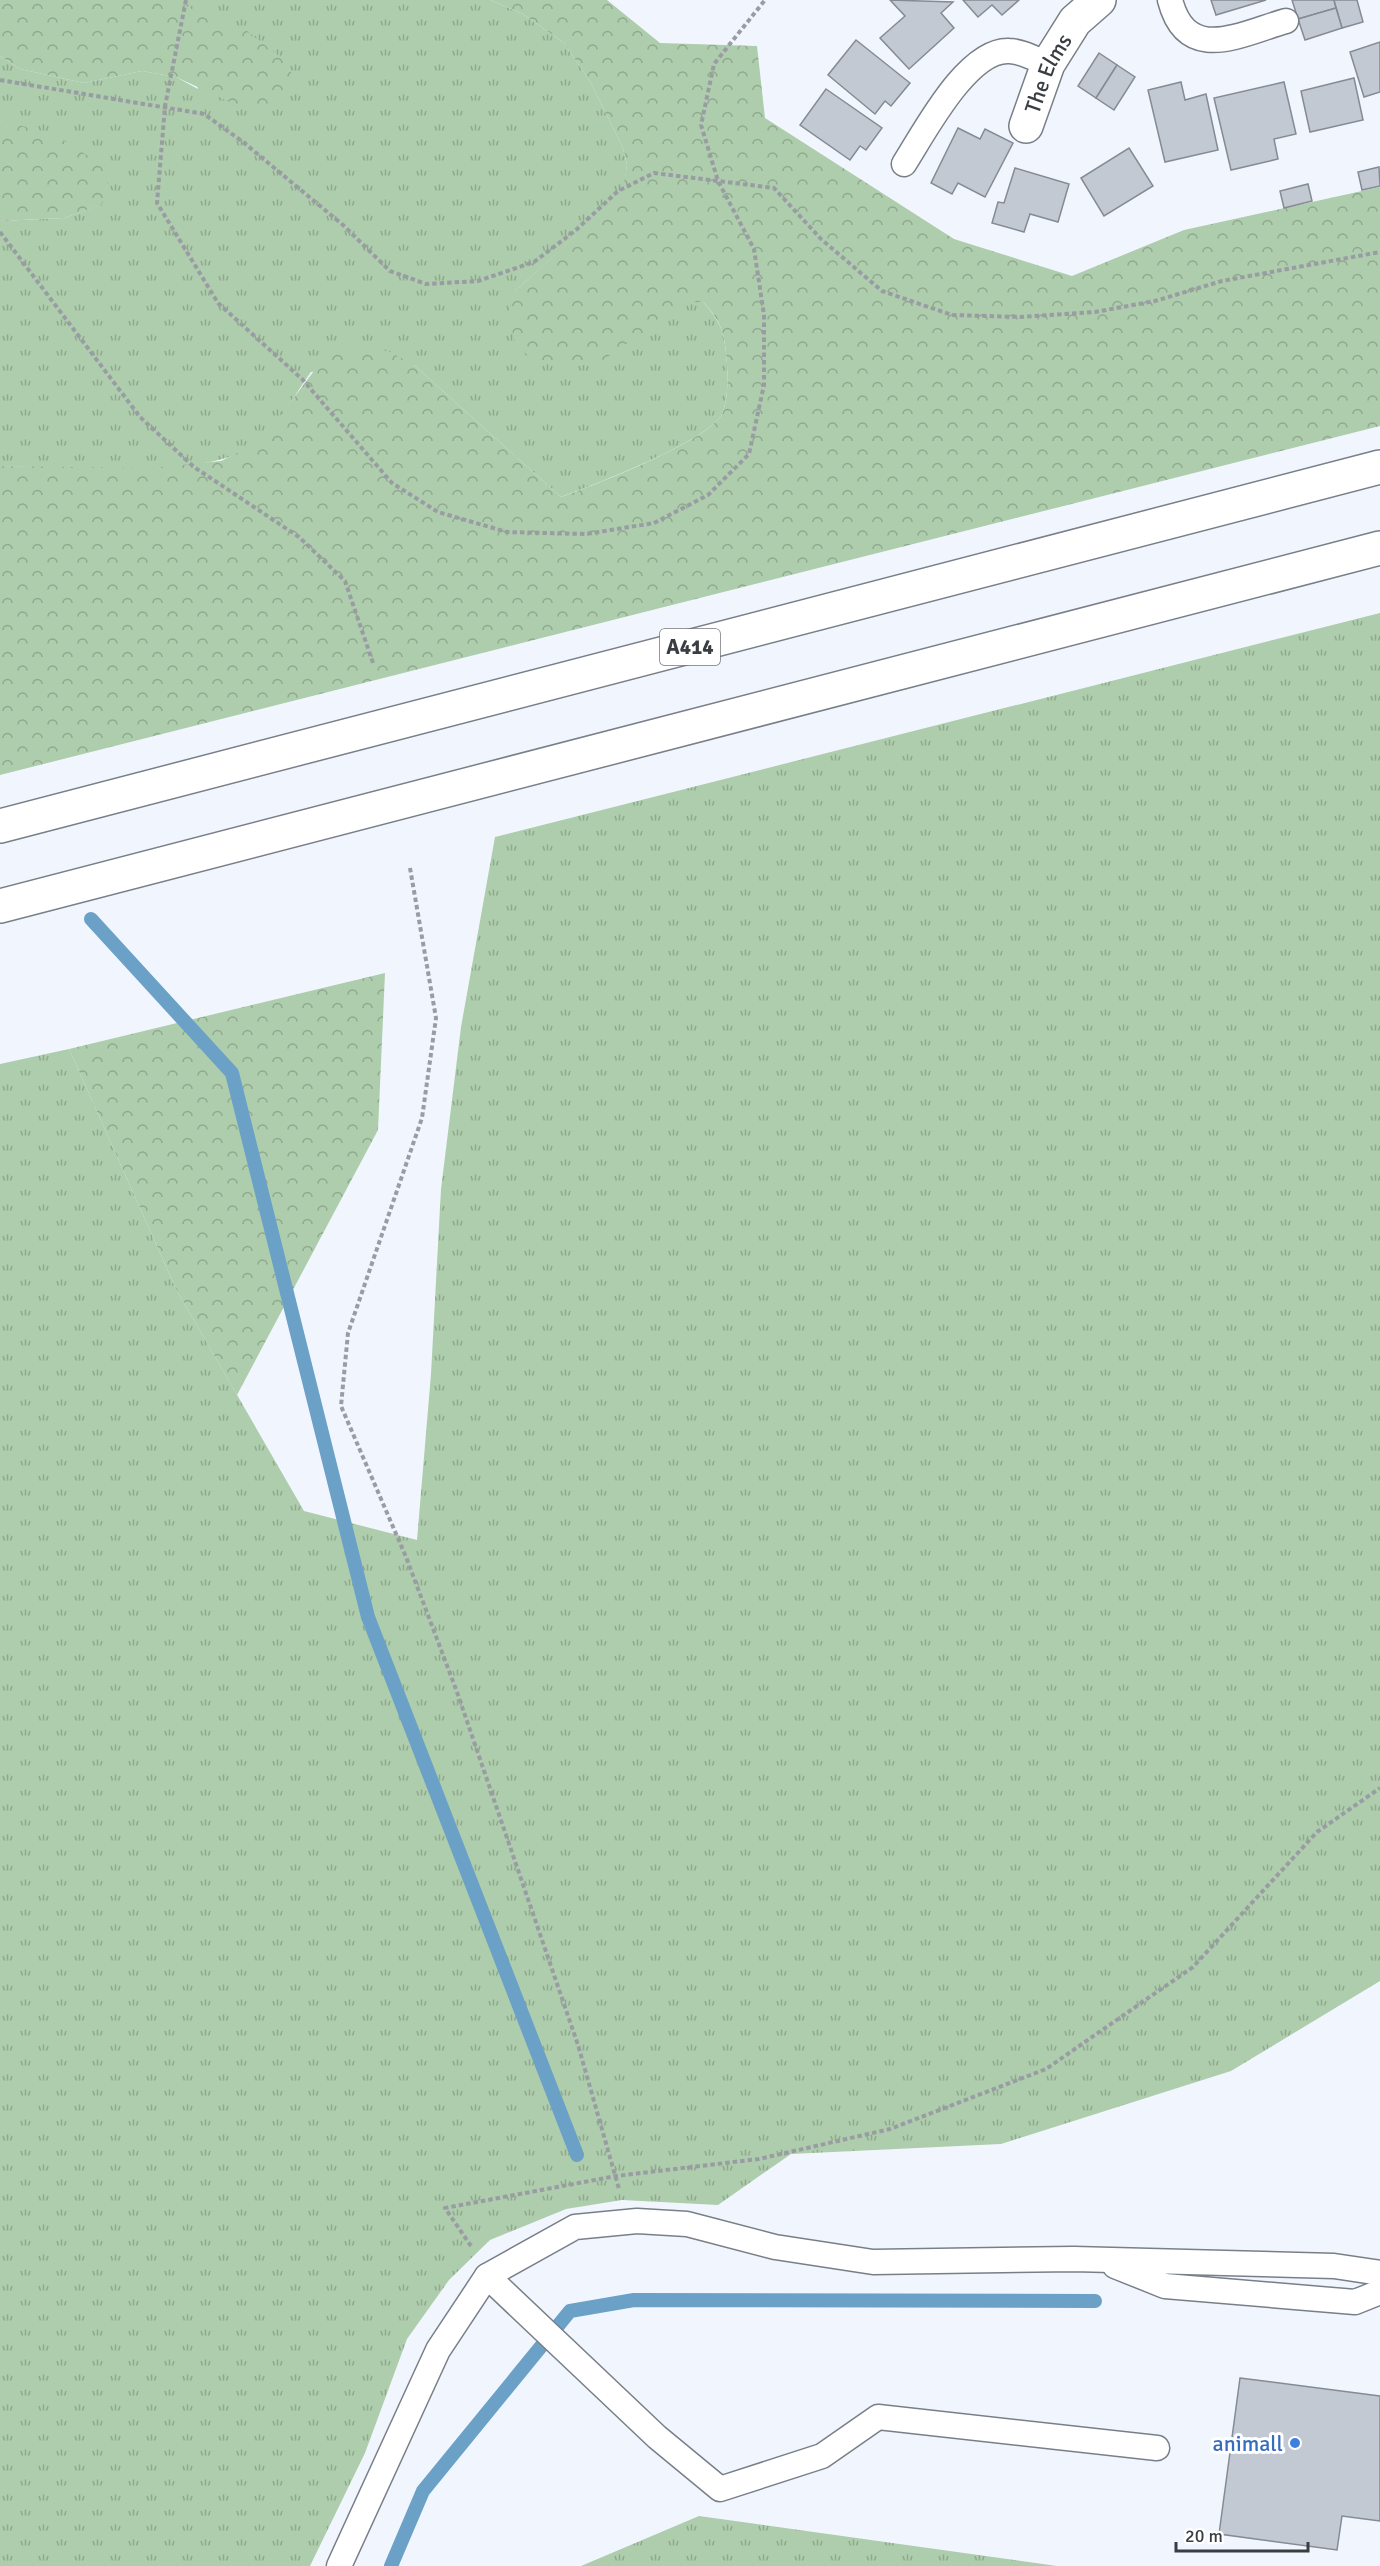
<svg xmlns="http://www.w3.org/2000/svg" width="1380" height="2566" viewBox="0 0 1380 2566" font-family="Signika,sans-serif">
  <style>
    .grass { fill: url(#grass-tufts) }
    .forest { fill: url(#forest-crowns) }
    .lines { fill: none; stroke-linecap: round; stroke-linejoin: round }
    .stream { stroke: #6ba1c7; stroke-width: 14 }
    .building { fill: #c2c9d3; stroke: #858b94; stroke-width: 1.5 }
    .lane-casing { stroke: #797f88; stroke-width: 27 }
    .street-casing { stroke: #797f88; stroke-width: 36 }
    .highway-casing { stroke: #797f88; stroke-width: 36 }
    .path { stroke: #999da3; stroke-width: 4; stroke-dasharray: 4.5 3; stroke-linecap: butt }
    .lane { stroke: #fff; stroke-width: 24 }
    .street { stroke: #fff; stroke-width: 33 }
    .highway { stroke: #fff; stroke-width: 33 }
    .shop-dot { fill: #3f7fe0; stroke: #fff; stroke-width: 2 }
    .labels { text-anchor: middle; stroke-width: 6; stroke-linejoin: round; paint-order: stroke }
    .shield { fill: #fff; stroke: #75777a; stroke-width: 1.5 }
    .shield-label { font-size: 21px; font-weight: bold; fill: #3a3d41 }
    .street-label { font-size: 22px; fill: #3a3d41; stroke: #fff }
    .shop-label { font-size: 22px; fill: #366cbe; stroke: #fff; text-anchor: end }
  </style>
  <defs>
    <pattern id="grass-tufts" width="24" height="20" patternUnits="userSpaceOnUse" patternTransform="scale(1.5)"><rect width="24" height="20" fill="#aecdac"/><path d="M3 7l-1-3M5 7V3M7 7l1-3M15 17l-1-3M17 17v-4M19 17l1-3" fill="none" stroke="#8fa88e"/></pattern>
    <pattern id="forest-crowns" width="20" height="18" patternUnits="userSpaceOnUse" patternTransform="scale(1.5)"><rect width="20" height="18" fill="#aecdac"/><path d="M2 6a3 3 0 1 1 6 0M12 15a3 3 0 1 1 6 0" fill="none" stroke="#8fa88e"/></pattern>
  </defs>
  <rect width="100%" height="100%" fill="#f1f6fe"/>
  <g class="grass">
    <path d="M172,0H490L523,14L564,43L591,83L623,148L627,165L623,194L515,291L703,302C723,324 725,336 727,364C728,378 728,400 722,414C710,440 592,486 561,497L414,365L311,372C300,387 272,433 260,442C205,482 68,467 0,466V221L64,218L100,205L109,180L0,120V56L20,69L84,83L142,71L176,77L198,89L175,3Z"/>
    <polygon points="1380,613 1380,1981 1231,2071 1001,2144 791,2154 718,2205 622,2200 566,2209 490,2240 449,2280 407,2339 365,2453 310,2566 0,2566 0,1064 69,1049 177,1291 304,1511 417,1540 431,1374 441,1189 461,1027 495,837"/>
    <polygon points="699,2516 1057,2566 581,2566"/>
  </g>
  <g class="forest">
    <polygon points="0,0 172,0 247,31 283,59 296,81 290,96 274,106 236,105 176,77 142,71 84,83 20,69 0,56"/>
    <path d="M490,0H607L660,43L757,46L765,118L954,239L1072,276L1184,230L1380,187V426L0,775V466L151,468L221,461L261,441L326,355L352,348L388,351L414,365L561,497C591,487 710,440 722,414C728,400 728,378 727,364C725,336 723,323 703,302H688L597,364L561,367L531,359L515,342L508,314L515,291L622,194L627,165L623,148L591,83L564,43L523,14Z"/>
    <polygon points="0,120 56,135 100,164 109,180 101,205 64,218 0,221"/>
    <polygon points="385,973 378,1130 237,1395 177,1291 69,1049"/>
  </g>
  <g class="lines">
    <g class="stream">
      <polyline points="91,919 232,1073 368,1617 577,2155"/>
      <polyline points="391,2566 423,2491 570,2311 634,2300 1095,2301"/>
    </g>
  </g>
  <g class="building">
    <polygon points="890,0 953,2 941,13 954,28 909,69 880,38 905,16"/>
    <polygon points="963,0 1019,0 1002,15 992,5 978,17"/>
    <polygon points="1211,0 1266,0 1216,15"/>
    <polygon points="1292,0 1334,0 1336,8 1298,19"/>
    <polygon points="1334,0 1357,0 1363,22 1342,28"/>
    <polygon points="1336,8 1342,28 1305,40 1298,19"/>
    <polygon points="856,40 910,83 891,106 885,101 875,114 828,75"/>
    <polygon points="1380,42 1380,92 1364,97 1350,52"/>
    <polygon points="1099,53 1117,65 1096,98 1078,86"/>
    <polygon points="1117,65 1135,77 1114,110 1096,98"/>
    <polygon points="1354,78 1363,120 1310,132 1301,91"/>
    <polygon points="1181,82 1185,100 1206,94 1218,150 1165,162 1148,90"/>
    <polygon points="1284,82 1296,134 1274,139 1278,159 1231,170 1214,98"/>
    <polygon points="826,89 882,128 866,150 860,146 850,160 800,125"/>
    <polygon points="958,128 980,139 985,129 1013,143 985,197 958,183 952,194 931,183"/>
    <polygon points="1129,148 1153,186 1104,216 1081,178"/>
    <polygon points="1379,167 1380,186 1362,190 1358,172"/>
    <polygon points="1015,168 1069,184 1058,222 1030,214 1024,232 992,223 998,202 1004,203"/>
    <polygon points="1308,184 1312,201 1284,208 1280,191"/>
    <polygon points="1240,2378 1380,2396 1380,2521 1342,2516 1337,2550 1219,2534"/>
  </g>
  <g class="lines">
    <defs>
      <g id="lane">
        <path d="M1170,0C1187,65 1240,34 1286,21"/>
        <path d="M904,164C924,133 967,49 1009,51C1021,51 1037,60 1048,64"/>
        <polyline points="1115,2266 1165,2286 1355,2302 1380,2292"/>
        <polyline points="487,2276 657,2437 720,2489 822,2456 878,2417 1157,2448"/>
        <polyline points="339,2566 438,2350 487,2276 575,2227 637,2221 687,2224 775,2247 873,2262 1074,2259 1334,2266 1380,2273"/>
      </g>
      <g id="street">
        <path id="s1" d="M1026,126L1048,64L1075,21L1099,0"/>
      </g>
      <g id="highway">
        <polyline points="0,826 1380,467"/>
        <polyline points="0,906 1380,548"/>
      </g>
    </defs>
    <use href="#lane" class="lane-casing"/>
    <use href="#street" class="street-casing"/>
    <use href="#highway" class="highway-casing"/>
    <g class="path">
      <polyline points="186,0 165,106 157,203 218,303 302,379 392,483 438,512 507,532 586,534 654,523 708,495 749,454 764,385 764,315 754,249 718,181 701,125 714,64 765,0"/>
      <polyline points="0,80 204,114 243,142 343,225 390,271 426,284 478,281 534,262 576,230 618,191 654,173 774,188 821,239 882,291 952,315 1021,317 1095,312 1155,301 1222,281 1380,252"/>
      <polyline points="0,232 140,417 194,467 299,537 345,581 373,663"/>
      <polyline points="410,868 436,1018 422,1118 348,1333 341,1406 406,1557 457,1692 578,2045 619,2189"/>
      <polyline points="471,2246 445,2208 616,2176 759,2159 890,2129 1046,2069 1193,1967 1317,1832 1380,1788"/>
    </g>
    <use href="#lane" class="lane"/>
    <use href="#street" class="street"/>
    <use href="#highway" class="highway"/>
  </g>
  <circle class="shop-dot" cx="1295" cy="2443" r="6"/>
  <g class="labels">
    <rect class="shield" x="660" y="629" width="60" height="36" rx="4.5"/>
    <g class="shield-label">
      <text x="690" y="654">A414</text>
    </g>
    <g class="street-label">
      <text dy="8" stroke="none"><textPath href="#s1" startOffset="57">The Elms</textPath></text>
    </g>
    <g class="shop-label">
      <text x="1283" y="2451">animall</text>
    </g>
  </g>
  <path d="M1176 2542v9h132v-9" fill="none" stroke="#3a3d41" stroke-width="3"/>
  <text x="1185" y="2542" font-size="18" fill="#3a3d41" stroke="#ffffff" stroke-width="4.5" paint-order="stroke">20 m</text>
</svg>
